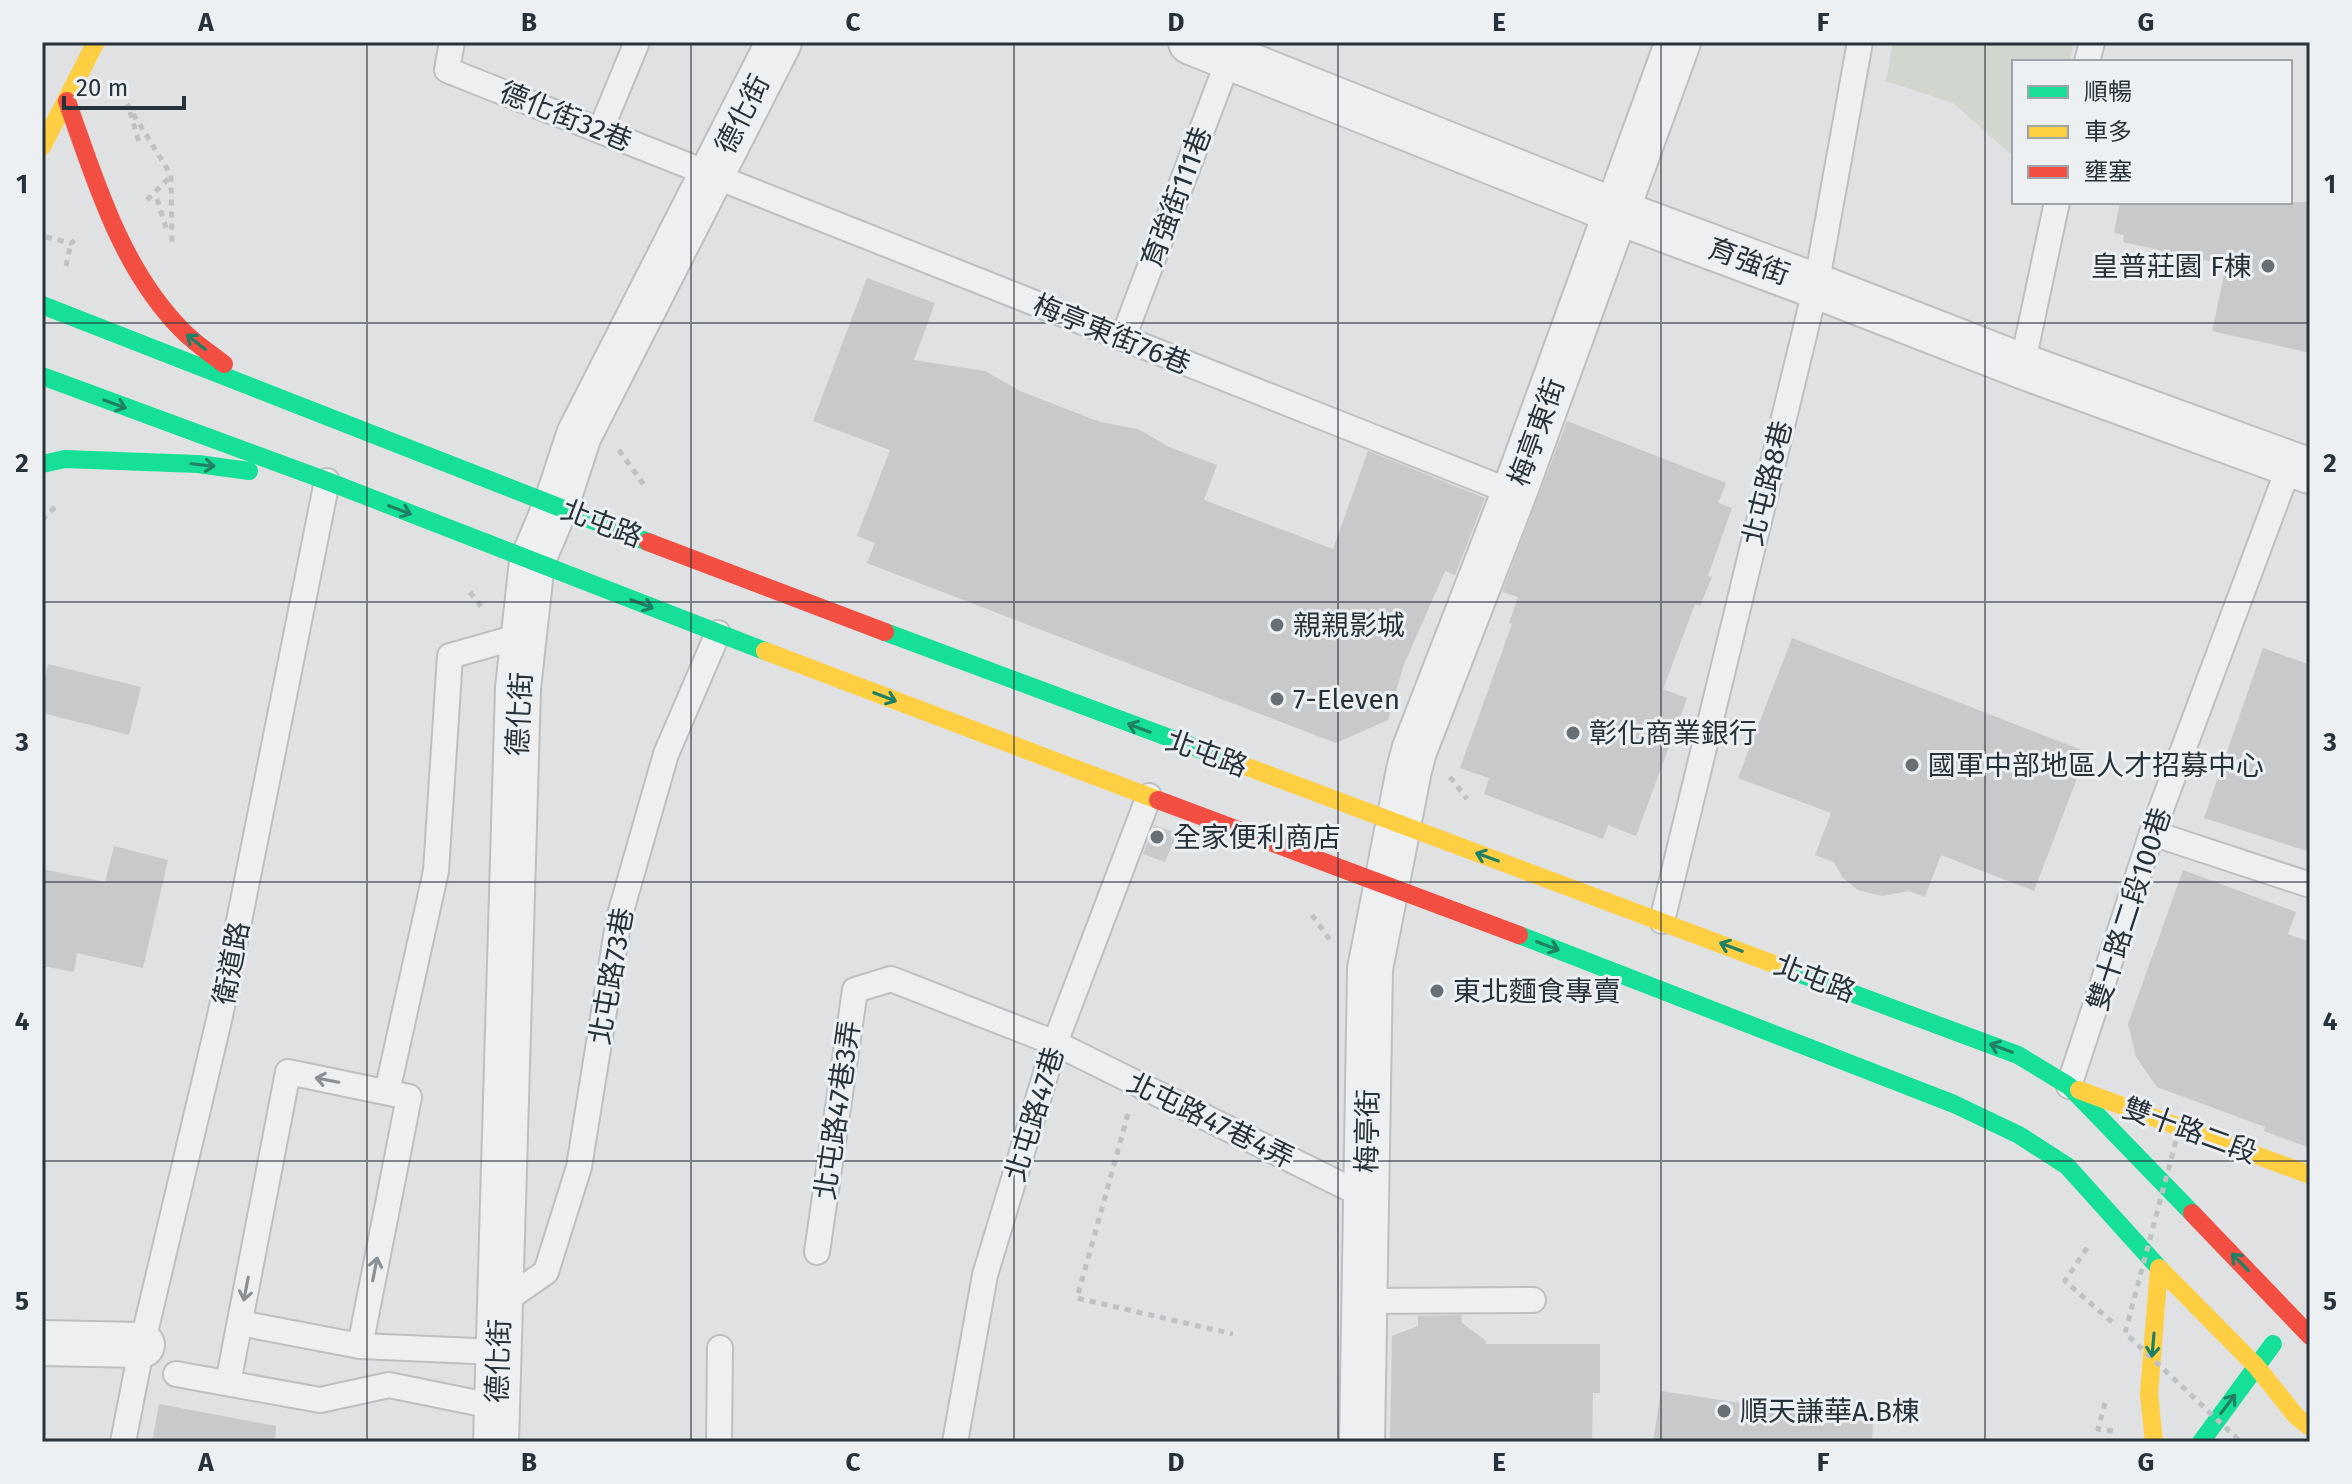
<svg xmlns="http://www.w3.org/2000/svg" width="2352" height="1484" viewBox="0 0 2352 1484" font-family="'Fira Sans','Noto Sans TC',sans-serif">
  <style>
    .green { fill: #d1d7cf }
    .building { fill: #c7c9cb }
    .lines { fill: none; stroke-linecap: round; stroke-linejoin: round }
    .lane-casing { stroke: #bdbfc1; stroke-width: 28 }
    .street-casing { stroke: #bdbfc1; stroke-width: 48 }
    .path { stroke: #bec2c4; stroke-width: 5; stroke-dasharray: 6 6; stroke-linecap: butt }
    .lane { stroke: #eeeff0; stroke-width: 24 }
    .street { stroke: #eeeff0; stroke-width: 44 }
    .fast { stroke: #16e098; stroke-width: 18 }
    .slow { stroke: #ffcf43; stroke-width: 18 }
    .jam { stroke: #f24e42; stroke-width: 18 }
    .path-bridge { stroke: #bec2c4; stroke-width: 5; stroke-dasharray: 6 6; stroke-linecap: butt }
    .oneway { stroke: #208064 }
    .oneway2 { stroke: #8b9095 }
    .grid { fill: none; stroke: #28323a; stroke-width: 2; stroke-opacity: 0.55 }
    .poi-dot { fill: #686f75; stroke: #ecf0f3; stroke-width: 3 }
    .labels { text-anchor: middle; stroke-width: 6; stroke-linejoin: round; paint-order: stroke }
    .street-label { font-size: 28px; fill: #28323a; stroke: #ecf0f3 }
    .poi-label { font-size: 28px; fill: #28323a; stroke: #ecf0f3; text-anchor: start }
    .neatline { fill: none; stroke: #28323a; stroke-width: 3 }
    .grid-label { font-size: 26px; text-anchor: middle; font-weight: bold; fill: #28323a }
  </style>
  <rect width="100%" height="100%" fill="#dfe1e3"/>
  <polygon class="green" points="1893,42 2074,42 2070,62 2014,62 2014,157 1953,103 1886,81"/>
  <g class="building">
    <polygon points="2120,202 2310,202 2310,353 2212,331 2226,265 2123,242 2124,235 2114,233"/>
    <polygon points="867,278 935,303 914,360 985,371 1020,391 1100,422 1138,429 1169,447 1217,465 1204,500 1333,549 1368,451 1485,498 1455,575 1445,571 1403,667 1388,720 1336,743 867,563 875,543 857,536 890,450 813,421"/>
    <polygon points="1567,421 1726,483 1718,503 1732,508 1708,576 1712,577 1700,606 1695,604 1663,689 1687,698 1636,836 1608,825 1603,839 1484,794 1489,778 1460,768 1512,624 1509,623 1518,597 1502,592"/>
    <polygon points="1792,638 2087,752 2034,891 1941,855 1925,897 1909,891 1882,896 1858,890 1842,877 1834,862 1815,855 1831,813 1738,778"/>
    <polygon points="2263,648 2310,665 2310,852 2204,818"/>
    <polygon points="48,664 141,687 129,735 42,713 42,691"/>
    <polygon points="1154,825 1177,833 1165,862 1143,854"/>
    <polygon points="114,846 168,860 143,968 77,953 74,972 42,966 42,869 105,882"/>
    <polygon points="2183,870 2296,912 2288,934 2310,942 2310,1148 2264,1131 2265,1127 2157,1087 2136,1057 2128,1024"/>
    <polygon points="1461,1315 1462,1323 1486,1341 1485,1344 1600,1344 1600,1393 1593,1393 1592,1442 1390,1442 1392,1336 1418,1326 1418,1316"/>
    <polygon points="1661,1391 1873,1423 1872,1442 1653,1442"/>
    <polygon points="159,1404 276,1426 275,1442 152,1442"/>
  </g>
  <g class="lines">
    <defs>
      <g id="lane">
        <polyline points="452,42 447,70 1514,493"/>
        <polyline points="2087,62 2092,42"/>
        <polyline points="601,129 637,42"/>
        <polyline points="1123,338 1233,48"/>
        <polyline points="2022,366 2057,202"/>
        <polyline points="2152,833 2310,885"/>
        <polyline points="1662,921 1816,286 1860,42"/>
        <polyline points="2069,1086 2152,833 2290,464"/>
        <polyline points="387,1092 436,871 450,656 524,635"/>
        <polyline points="817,1252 855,990 891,979 1055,1043 1366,1197"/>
        <polyline points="1365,1301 1533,1300"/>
        <polyline points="500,1304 546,1272 579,1167 619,918 666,754 718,633"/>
        <polyline points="240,1323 360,1346 498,1352"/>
        <polyline points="176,1374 320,1400 389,1385 497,1407"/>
        <polyline points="228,1383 288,1072 409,1097 360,1346"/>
        <polyline points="123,1442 142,1345 220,1016 327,481"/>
        <polyline points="719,1442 720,1348"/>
        <polyline points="955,1442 985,1275 1055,1043 1149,796"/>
      </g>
      <g id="street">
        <polyline points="1191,42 1615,211 1816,286 2022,366 2310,471"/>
        <polyline points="42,1343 142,1345"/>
        <polyline points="496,1442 518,688 532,562 556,505 579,435 779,42"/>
        <polyline points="1362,1442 1370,969 1409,770 1414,751 1514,493 1678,42"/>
      </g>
    </defs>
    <use href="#lane" class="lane-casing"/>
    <use href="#street" class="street-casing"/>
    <g class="path">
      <polyline points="127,104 171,175 172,242"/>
      <polyline points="130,112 139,142"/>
      <polyline points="157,199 167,231"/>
      <polyline points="147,200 171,176"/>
      <polyline points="46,237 71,243 77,239"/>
      <polyline points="66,266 71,243"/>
      <polyline points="619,450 646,488"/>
      <polyline points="42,520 56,506"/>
      <polyline points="470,592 484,610"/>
      <polyline points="1450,777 1467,799"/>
      <polyline points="1312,915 1332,943"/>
      <polyline points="1128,1114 1077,1298 1233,1334"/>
      <polyline points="2087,1248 2065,1281 2112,1322"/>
      <polyline points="2105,1403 2098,1429 2113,1431"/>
    </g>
    <use href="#lane" class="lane"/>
    <use href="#street" class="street"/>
    <g class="fast">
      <polyline points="42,305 648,542"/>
      <polyline points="42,376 327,481 765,651"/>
      <polyline points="42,464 65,459 198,464 249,471"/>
      <polyline points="885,632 1245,766"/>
      <polyline points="1519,935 1954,1104 2019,1135 2067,1166 2160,1269"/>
      <polyline points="1787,969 2018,1055 2069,1086 2192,1213"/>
      <polyline points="2201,1442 2273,1344"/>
    </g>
    <g class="slow">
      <polyline points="42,147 96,42"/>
      <polyline points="765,651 1158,800"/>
      <polyline points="1245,766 1787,969"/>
      <polyline points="2079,1090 2310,1175"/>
      <polyline points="2160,1269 2256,1366 2296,1416 2310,1427"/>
      <polyline points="2154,1442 2149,1394 2159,1268"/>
    </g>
    <g class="jam">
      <path d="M67,101C95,180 121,268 181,329C194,343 210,353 224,364"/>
      <polyline points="648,542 885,632"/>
      <polyline points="1158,800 1519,935"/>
      <polyline points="2192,1213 2310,1336"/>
    </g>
    <polyline class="path-bridge" points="2182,1118 2125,1333 2241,1442"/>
  </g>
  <defs><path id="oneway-shaft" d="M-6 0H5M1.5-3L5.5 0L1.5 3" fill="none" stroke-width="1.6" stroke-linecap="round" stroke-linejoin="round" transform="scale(2)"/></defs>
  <g class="oneway">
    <use href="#oneway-shaft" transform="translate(196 342) rotate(-141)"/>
    <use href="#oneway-shaft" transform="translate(115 404) rotate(20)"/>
    <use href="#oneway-shaft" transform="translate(203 465) rotate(6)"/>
    <use href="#oneway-shaft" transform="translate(400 510) rotate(21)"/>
    <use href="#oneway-shaft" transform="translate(642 604) rotate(21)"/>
    <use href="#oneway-shaft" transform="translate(885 697) rotate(21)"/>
    <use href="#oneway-shaft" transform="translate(1139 728) rotate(-159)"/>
    <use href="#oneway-shaft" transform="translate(1487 857) rotate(-160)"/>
    <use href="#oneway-shaft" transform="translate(1548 946) rotate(21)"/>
    <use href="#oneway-shaft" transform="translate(1731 947) rotate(-159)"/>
    <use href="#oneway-shaft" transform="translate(2001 1048) rotate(-159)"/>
    <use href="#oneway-shaft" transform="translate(2240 1262) rotate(-134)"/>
    <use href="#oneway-shaft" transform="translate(2153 1345) rotate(95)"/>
    <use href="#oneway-shaft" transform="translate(2228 1404) rotate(-53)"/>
  </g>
  <g class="oneway2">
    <use href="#oneway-shaft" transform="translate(327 1080) rotate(-169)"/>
    <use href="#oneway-shaft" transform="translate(375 1269) rotate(-79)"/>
    <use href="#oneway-shaft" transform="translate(246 1289) rotate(101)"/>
  </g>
  <path class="grid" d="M367,42V1442M691,42V1442M1014,42V1442M1338,42V1442M1661,42V1442M1985,42V1442M42,323H2310M42,602H2310M42,882H2310M42,1161H2310"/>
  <g class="poi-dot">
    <circle cx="2268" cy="266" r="8"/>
    <circle cx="1277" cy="625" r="8"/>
    <circle cx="1277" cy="699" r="8"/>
    <circle cx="1573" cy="733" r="8"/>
    <circle cx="1912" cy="765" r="8"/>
    <circle cx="1157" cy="837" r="8"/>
    <circle cx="1437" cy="991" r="8"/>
    <circle cx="1724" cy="1411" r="8"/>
  </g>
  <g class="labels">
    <g class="street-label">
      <text transform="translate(742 114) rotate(-63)" y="10">德化街</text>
      <text transform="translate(566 116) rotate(22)" y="10">德化街32巷</text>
      <text transform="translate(1176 197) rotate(-69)" y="10">育強街111巷</text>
      <text transform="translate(1749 261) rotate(20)" y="10">育強街</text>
      <text transform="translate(1112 334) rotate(22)" y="10">梅亭東街76巷</text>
      <text transform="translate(1536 432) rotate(-70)" y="10">梅亭東街</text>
      <text transform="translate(1767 483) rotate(-76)" y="10">北屯路8巷</text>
      <text transform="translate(602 523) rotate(21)" y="10">北屯路</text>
      <text transform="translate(519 714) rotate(-87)" y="10">德化街</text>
      <text transform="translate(1207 753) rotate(20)" y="10">北屯路</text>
      <text transform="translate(2129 909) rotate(-72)" y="10">雙十路二段100巷</text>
      <text transform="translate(231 963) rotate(-79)" y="10">衛道路</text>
      <text transform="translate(611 976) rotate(-80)" y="10">北屯路73巷</text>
      <text transform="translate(1815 978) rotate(21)" y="10">北屯路</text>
      <text transform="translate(837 1110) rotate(-82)" y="10">北屯路47巷3弄</text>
      <text transform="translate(1034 1114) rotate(-73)" y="10">北屯路47巷</text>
      <text transform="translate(1211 1120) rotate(26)" y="10">北屯路47巷4弄</text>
      <text transform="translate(2190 1130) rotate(20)" y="10">雙十路二段</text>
      <text transform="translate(1367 1131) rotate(-89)" y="10">梅亭街</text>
      <text transform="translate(498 1361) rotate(-88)" y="10">德化街</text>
    </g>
    <g class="poi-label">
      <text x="2252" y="276" text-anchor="end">皇普莊園 F棟</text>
      <text x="1293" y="635">親親影城</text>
      <text x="1293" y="709">7-Eleven</text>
      <text x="1589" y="743">彰化商業銀行</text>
      <text x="1928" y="775">國軍中部地區人才招募中心</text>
      <text x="1173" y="847">全家便利商店</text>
      <text x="1453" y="1001">東北麵食專賣</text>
      <text x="1740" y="1421">順天謙華A.B棟</text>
    </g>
  </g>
  <rect width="2352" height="1484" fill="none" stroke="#ecf0f3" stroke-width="88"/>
  <rect x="2012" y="60" width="280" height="144" fill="#ecf0f3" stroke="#9ea4a9" stroke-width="2"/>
  <rect x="2028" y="86" width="40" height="12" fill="#16e098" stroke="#9ea4a9" stroke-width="2"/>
  <text x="2084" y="100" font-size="24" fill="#28323a">順暢</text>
  <rect x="2028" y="126" width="40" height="12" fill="#ffcf43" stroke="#9ea4a9" stroke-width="2"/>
  <text x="2084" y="140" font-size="24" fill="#28323a">車多</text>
  <rect x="2028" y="166" width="40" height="12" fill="#f24e42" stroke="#9ea4a9" stroke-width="2"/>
  <text x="2084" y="180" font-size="24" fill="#28323a">壅塞</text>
  <path d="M64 96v12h120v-12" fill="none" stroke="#28323a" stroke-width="4"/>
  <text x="76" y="96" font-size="24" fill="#28323a" stroke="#ecf0f3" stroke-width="6" paint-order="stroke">20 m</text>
  <rect x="44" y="44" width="2264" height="1396" class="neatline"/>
  <g class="grid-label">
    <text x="206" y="31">A</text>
    <text x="529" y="31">B</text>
    <text x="853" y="31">C</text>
    <text x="1176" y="31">D</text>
    <text x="1499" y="31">E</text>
    <text x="1823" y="31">F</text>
    <text x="2146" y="31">G</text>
    <text x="22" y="193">1</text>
    <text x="2330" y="193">1</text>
    <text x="22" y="472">2</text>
    <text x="2330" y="472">2</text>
    <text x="22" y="751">3</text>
    <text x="2330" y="751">3</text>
    <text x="22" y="1030">4</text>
    <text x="2330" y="1030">4</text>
    <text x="22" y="1310">5</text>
    <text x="2330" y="1310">5</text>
    <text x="206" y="1471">A</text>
    <text x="529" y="1471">B</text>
    <text x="853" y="1471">C</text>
    <text x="1176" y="1471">D</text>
    <text x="1499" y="1471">E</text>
    <text x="1823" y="1471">F</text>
    <text x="2146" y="1471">G</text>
  </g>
</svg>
